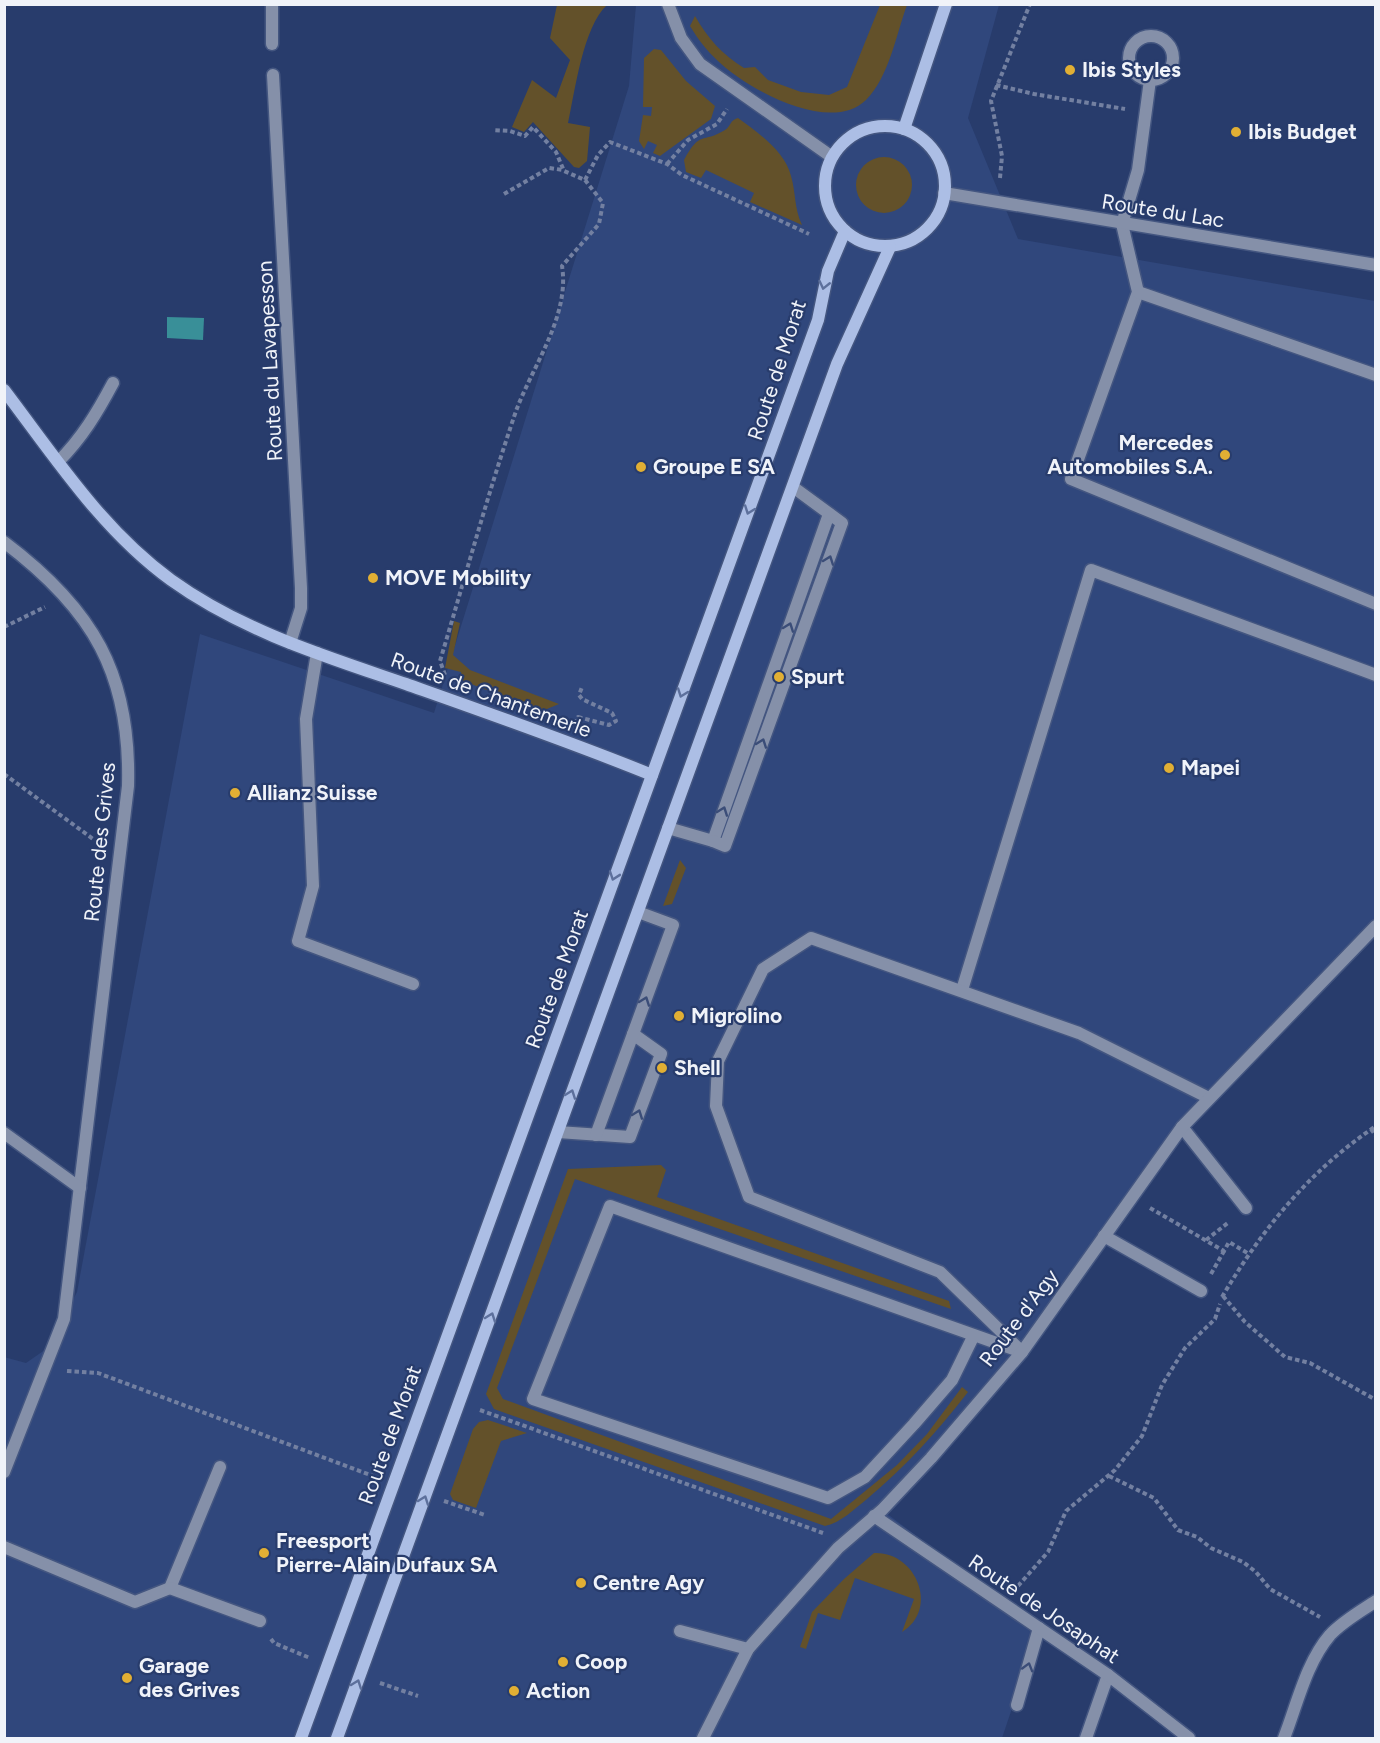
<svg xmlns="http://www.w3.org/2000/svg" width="1380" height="1743" viewBox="0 0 1380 1743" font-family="Figtree,sans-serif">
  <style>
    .built { fill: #30477c }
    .green { fill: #63512a }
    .water { fill: #398f98 }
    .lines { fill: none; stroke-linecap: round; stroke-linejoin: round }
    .lane-casing { stroke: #445680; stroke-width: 15 }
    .street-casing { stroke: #445680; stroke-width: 15 }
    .secondary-casing { stroke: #445680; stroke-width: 15 }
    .path { stroke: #7380a1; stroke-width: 4; stroke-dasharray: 4.5 3; stroke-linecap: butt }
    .lane { stroke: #8590a9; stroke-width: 12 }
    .street { stroke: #8590a9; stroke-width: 12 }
    .secondary { stroke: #acbee5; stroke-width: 12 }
    .oneway { stroke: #5d709c }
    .oneway2 { stroke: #3b4d78 }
    .poi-dot { fill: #e1af34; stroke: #283c6c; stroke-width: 2 }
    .labels { text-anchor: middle; stroke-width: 4.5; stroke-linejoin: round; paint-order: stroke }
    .poi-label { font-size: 21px; font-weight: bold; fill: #f0f3f9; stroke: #283c6c; text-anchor: start }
    .street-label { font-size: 21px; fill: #f0f3f9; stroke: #283c6c }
  </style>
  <rect width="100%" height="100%" fill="#283c6c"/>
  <polygon class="built" points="636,5 999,5 968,118 1018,239 1375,301 1375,926 1207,1097 1022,1352 882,1510 1039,1628 1002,1738 5,1738 4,1357 26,1363 49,1347 77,1292 200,634 434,713 629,86"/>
  <g class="green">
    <path d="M557,5H607C583,27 575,91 568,123L590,127L587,161L579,168L574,167L533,122L524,132L512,127L532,80L556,98L570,60L550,38Z"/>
    <path d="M880,5H907C896,35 889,77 866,100C830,135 747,89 718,61C706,50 698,39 690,26L695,16C708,39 722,54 744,68L755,67L768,80L801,92L829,95L847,87Z"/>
    <polygon points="654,49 661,50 686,81 715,106 711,119 660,156 653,153 657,145 648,141 644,149 639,141 643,115 651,116 652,107 643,107 644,58"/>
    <path d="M738,118C757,132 785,151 791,176C796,193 794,208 802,225L750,202L754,193L706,170L701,178L686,172L684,160C700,130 702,144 725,130C731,126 730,120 738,118Z"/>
    <circle cx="884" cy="185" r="28"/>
    <polygon points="454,621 460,623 453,655 470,670 559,704 542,711 463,681 461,672 445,668"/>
    <polygon points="680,860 686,868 672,904 663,906"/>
    <path d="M661,1165L666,1170L657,1197L949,1301L951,1309L575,1179L497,1388L503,1399L831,1519L897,1465L927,1434L962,1387L968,1392C937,1432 906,1466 867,1499C853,1510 842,1522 825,1526L494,1409L486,1394L568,1169Z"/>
    <polygon points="488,1420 527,1433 501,1441 476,1508 453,1500 450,1494 473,1429 479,1422"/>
    <path d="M874,1553C916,1551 940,1609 902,1632L914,1599L855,1578L840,1620L818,1613L806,1649L800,1647L812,1612L844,1579Z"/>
  </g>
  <polygon class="water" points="167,317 204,318 203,340 167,338"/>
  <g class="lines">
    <defs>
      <g id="lane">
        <circle cx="1151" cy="58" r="22"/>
        <polyline points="1150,80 1138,170 1122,224 1138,292 1071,479 1376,604"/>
        <polyline points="1138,292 1376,375"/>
        <path d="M58,462C82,438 97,413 113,383"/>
        <polyline points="668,828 713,841 829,514"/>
        <polyline points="713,841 725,846 842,523 793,487"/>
        <polyline points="962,990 1091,570 1376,675"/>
        <polyline points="1182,1127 1246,1208"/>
        <polyline points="558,1132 630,1137 661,1054 633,1034"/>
        <polyline points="596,1135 673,925 638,912"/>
        <polyline points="1104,1236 1201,1291"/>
        <polyline points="974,1335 952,1380 914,1424 865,1477 828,1498 533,1399 610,1206 1022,1352"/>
        <polyline points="1019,1349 940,1272 749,1197 716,1106 718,1061 763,969 811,938 1079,1033 1207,1097"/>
        <polyline points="4,1547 135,1602 170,1588 220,1467"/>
        <polyline points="170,1588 260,1621"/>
        <polyline points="680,1631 748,1649"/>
        <polyline points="1017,1705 1039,1628"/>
        <polyline points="1086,1738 1108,1675"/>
        <path d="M1284,1738C1297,1705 1306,1663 1330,1635C1343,1621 1361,1611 1376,1601"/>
      </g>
      <g id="street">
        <polyline points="272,4 272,44"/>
        <polyline points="668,4 681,38 700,64 832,157"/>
        <polyline points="273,75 301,588 301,608 290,643"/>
        <polyline points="944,193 1376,265"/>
        <path d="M4,542C93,609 131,674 128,786L64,1319L4,1472"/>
        <polyline points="317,653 306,719 313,886 298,941 413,984"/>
        <polyline points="4,1133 80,1188"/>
        <polyline points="874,1516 1108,1675 1189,1738"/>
        <polyline points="703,1738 748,1649 838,1548 882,1510 931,1458 1022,1352 1182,1127 1376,926"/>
      </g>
      <g id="secondary">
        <circle cx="885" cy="186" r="60"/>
        <polyline points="904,129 946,4"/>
        <path d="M4,390C55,457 102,530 171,580C242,631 324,656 406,684C488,713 571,742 652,775"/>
        <polyline points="301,1738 806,353 818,320 828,271 845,231"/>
        <polyline points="337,1738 837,364 890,247"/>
      </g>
    </defs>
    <use href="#lane" class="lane-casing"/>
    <use href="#street" class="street-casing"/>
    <use href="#secondary" class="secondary-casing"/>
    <g class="path">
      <polyline points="996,85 1034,94 1125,109"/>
      <polyline points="667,164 688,140 717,124 727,109"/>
      <polyline points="1000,178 1002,156 991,101 1030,4"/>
      <polyline points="585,180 598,155 610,142 667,164 682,175 809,234"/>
      <polyline points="504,194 549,168 563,170"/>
      <polyline points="4,627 45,607"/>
      <path d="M445,675L440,661C465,578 488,493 516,411C533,365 570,316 562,266L599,224L603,203L585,180L564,171L556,152L533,127L525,136L510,131L493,130"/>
      <polyline points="575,724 578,717 609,725 616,721 612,713 582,699 579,695 582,687"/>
      <polyline points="4,774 100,844"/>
      <polyline points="1371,1129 1376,1136"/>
      <polyline points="1150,1208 1224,1251 1229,1242 1249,1254"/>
      <polyline points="1206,1240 1229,1222"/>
      <polyline points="1211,1274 1224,1251"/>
      <polyline points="1223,1296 1245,1322 1285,1357 1310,1363 1376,1400"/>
      <path d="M1222,1297C1263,1228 1309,1171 1376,1126"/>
      <polyline points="67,1371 98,1373 373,1476"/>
      <polyline points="480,1410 823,1533"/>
      <polyline points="1109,1476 1154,1498 1178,1530 1197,1537 1211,1548 1243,1562 1256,1572 1270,1589 1320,1617"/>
      <polyline points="444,1501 485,1515"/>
      <polyline points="1018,1586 1048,1552 1066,1511 1115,1470 1142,1436 1162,1385 1185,1348 1215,1319 1220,1304"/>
      <polyline points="271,1639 274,1643 310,1658"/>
      <polyline points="380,1683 418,1696"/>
    </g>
    <use href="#lane" class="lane"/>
    <use href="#street" class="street"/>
    <use href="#secondary" class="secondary"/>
  </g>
  <defs><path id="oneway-chevron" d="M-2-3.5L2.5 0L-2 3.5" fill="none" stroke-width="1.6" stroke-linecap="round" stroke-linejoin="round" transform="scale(1.5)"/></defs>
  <g class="oneway">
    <use href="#oneway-chevron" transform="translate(824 285) rotate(103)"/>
    <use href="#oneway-chevron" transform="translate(749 510) rotate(110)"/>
    <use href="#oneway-chevron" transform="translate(682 693) rotate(110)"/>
    <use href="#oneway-chevron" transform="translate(614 876) rotate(109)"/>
    <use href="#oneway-chevron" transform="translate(571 1094) rotate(-70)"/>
    <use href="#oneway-chevron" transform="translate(491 1317) rotate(-70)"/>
    <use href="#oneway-chevron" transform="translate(424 1500) rotate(-70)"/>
    <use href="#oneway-chevron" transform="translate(357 1684) rotate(-70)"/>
  </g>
  <g class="oneway2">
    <use href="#oneway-chevron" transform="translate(829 560) rotate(-70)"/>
    <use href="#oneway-chevron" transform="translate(789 627) rotate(-70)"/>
    <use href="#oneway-chevron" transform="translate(762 743) rotate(-70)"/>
    <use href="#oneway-chevron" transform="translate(723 811) rotate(-70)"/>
    <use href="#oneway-chevron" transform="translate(645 1001) rotate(-70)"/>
    <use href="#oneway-chevron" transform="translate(638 1114) rotate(-70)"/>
    <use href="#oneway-chevron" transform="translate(1028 1667) rotate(-74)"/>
  </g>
  <g class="poi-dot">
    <circle cx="1070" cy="70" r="6"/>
    <circle cx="1236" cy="132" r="6"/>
    <circle cx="1225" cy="455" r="6"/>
    <circle cx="641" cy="467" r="6"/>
    <circle cx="373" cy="578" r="6"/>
    <circle cx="779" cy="677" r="6"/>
    <circle cx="1169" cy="768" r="6"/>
    <circle cx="235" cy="793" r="6"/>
    <circle cx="679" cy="1016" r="6"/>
    <circle cx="662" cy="1068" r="6"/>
    <circle cx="264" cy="1553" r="6"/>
    <circle cx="581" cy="1583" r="6"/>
    <circle cx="563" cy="1662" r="6"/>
    <circle cx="127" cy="1678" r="6"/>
    <circle cx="514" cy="1691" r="6"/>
  </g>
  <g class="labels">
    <g class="poi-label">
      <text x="1082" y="77">Ibis Styles</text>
      <text x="1248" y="139">Ibis Budget</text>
      <text x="1213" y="450" text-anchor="end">Mercedes<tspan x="1213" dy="24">Automobiles S.A.</tspan></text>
      <text x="653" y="474">Groupe E SA</text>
      <text x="385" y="585">MOVE Mobility</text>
      <text x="791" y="684">Spurt</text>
      <text x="1181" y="775">Mapei</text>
      <text x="247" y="800">Allianz Suisse</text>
      <text x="691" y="1023">Migrolino</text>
      <text x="674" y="1075">Shell</text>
      <text x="276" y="1548">Freesport<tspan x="276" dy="24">Pierre-Alain Dufaux SA</tspan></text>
      <text x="593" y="1590">Centre Agy</text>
      <text x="575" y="1669">Coop</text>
      <text x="139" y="1673">Garage<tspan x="139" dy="24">des Grives</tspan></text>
      <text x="526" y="1698">Action</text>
    </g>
    <g class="street-label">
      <text transform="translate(1163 211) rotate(9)" y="7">Route du Lac</text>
      <text transform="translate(270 361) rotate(-93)" y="7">Route du Lavapesson</text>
      <text transform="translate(777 370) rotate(-72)" y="7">Route de Morat</text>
      <text transform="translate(491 695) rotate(20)" y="7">Route de Chantemerle</text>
      <text transform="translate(100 842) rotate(-84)" y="7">Route des Grives</text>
      <text transform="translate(557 979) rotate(-70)" y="7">Route de Morat</text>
      <text transform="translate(1019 1318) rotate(-53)" y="7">Route d'Agy</text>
      <text transform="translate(390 1435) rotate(-70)" y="7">Route de Morat</text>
      <text transform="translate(1044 1609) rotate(34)" y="7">Route de Josaphat</text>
    </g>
  </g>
  <rect width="1380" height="1743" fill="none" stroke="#f0f3f9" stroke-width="12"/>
</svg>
